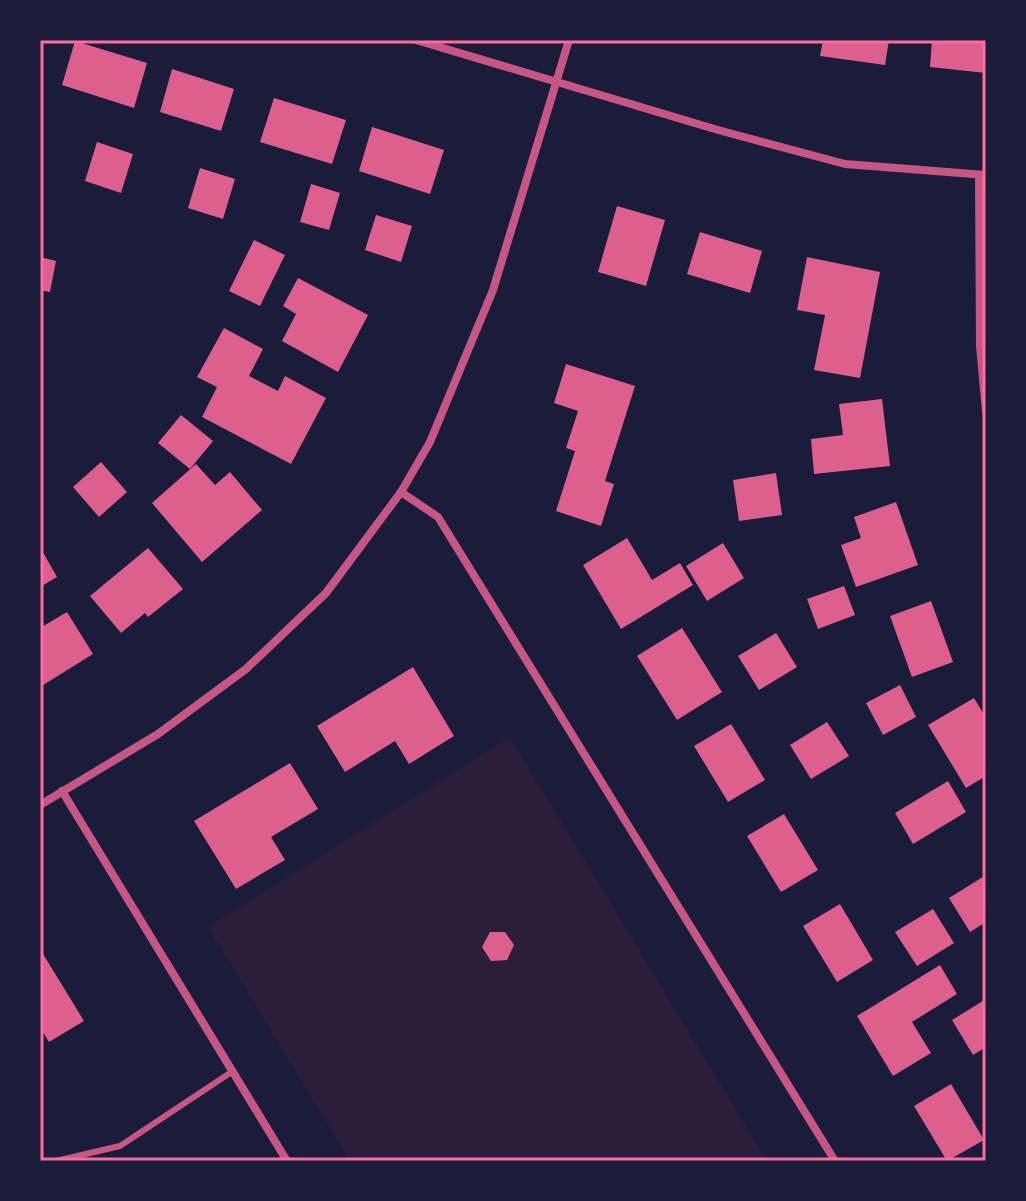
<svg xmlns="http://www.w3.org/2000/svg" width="1026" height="1201" viewBox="0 0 1026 1201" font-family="'Archivo Narrow',sans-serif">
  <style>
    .green { fill: #2a1e3b }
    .building { fill: #dd5f8e }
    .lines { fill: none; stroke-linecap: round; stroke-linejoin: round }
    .service { stroke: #c65784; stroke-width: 6 }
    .minor { stroke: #c65784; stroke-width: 8 }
    .neatline { fill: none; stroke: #ff6b9d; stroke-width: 3 }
  </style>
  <rect width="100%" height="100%" fill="#1b1b3a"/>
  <polygon class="green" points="510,737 767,1161 350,1161 208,927"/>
  <g class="building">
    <polygon points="823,40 889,40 885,65 820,56"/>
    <polygon points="932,40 986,40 986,73 930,67"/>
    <polygon points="75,41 147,63 134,108 62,85"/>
    <polygon points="172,69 234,89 221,131 160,112"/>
    <polygon points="274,98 346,120 332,164 260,142"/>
    <polygon points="372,127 444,150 430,194 359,171"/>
    <polygon points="97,142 133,154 121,193 85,181"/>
    <polygon points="200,168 235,179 223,219 188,208"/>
    <polygon points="311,184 340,193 329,230 300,222"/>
    <polygon points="617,206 665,220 646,286 598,272"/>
    <polygon points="376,215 412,226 401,262 365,250"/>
    <polygon points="700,232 762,251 750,293 687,274"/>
    <polygon points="254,240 285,255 260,306 229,291"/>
    <polygon points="40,257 56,261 50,292 40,290"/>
    <polygon points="807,257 880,272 860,378 814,370 825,315 797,310"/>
    <polygon points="298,278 368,315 338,372 282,341 296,314 283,306"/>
    <polygon points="224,328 263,349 249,376 278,391 285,376 326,398 291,464 202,417 217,387 197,377"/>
    <polygon points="566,364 635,386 605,481 614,484 601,526 556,511 575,451 566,448 578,411 554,403"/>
    <polygon points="882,399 890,466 814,474 811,439 843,435 839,404"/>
    <polygon points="181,415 213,441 190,469 158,443"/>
    <polygon points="101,462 127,492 99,517 73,487"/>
    <polygon points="196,464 215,485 230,472 262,510 202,562 152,503"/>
    <polygon points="776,473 782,515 739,521 733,480"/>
    <polygon points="896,502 918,565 856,587 841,545 861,538 854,517"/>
    <polygon points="627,538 652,580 680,563 693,585 621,629 583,565"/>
    <polygon points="723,543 744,578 707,601 686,566"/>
    <polygon points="40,547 57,577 40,587"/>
    <polygon points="148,548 183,589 148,617 145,613 121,633 90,596"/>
    <polygon points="844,586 855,615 818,629 807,599"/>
    <polygon points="931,601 953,662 912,677 890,616"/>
    <polygon points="67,612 93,654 40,687 40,628"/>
    <polygon points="682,628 722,692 677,720 637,656"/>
    <polygon points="776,633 797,667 759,690 738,656"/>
    <polygon points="413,667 454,736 409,764 395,741 345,772 317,726"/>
    <polygon points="900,685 916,717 883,735 866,703"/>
    <polygon points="974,698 986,718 986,776 966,788 928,725"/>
    <polygon points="827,722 849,756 811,779 790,745"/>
    <polygon points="731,724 765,780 728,802 694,746"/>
    <polygon points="290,763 318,809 271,837 285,860 236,889 194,821"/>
    <polygon points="948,781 966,812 913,844 895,813"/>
    <polygon points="784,814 818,870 781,892 747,836"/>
    <polygon points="986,875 986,922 970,932 949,898"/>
    <polygon points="840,904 873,960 837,982 803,926"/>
    <polygon points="933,909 954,943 917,966 895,932"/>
    <polygon points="490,932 505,932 514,945 507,960 491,961 482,947"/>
    <polygon points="40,949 84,1021 49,1042 40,1027"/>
    <polygon points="940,965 957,994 912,1022 931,1053 893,1076 857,1016"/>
    <polygon points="986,999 986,1047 973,1055 952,1020"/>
    <polygon points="951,1084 984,1140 947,1161 914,1106"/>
  </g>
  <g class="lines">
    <polyline class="service" points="56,1161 120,1146 233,1071"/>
    <g class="minor">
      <polyline points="416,40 718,130 845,164 986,175"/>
      <polyline points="979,176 980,346 986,412"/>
      <polyline points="401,492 438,517 835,1161"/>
      <polyline points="62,791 287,1161"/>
      <polyline points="40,805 158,734 246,669 326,593 401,492 430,442 493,290 569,40"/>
    </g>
  </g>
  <rect width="1026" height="1201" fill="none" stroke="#1b1b3a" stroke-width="84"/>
  <rect x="42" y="42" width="942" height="1117" class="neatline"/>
</svg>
